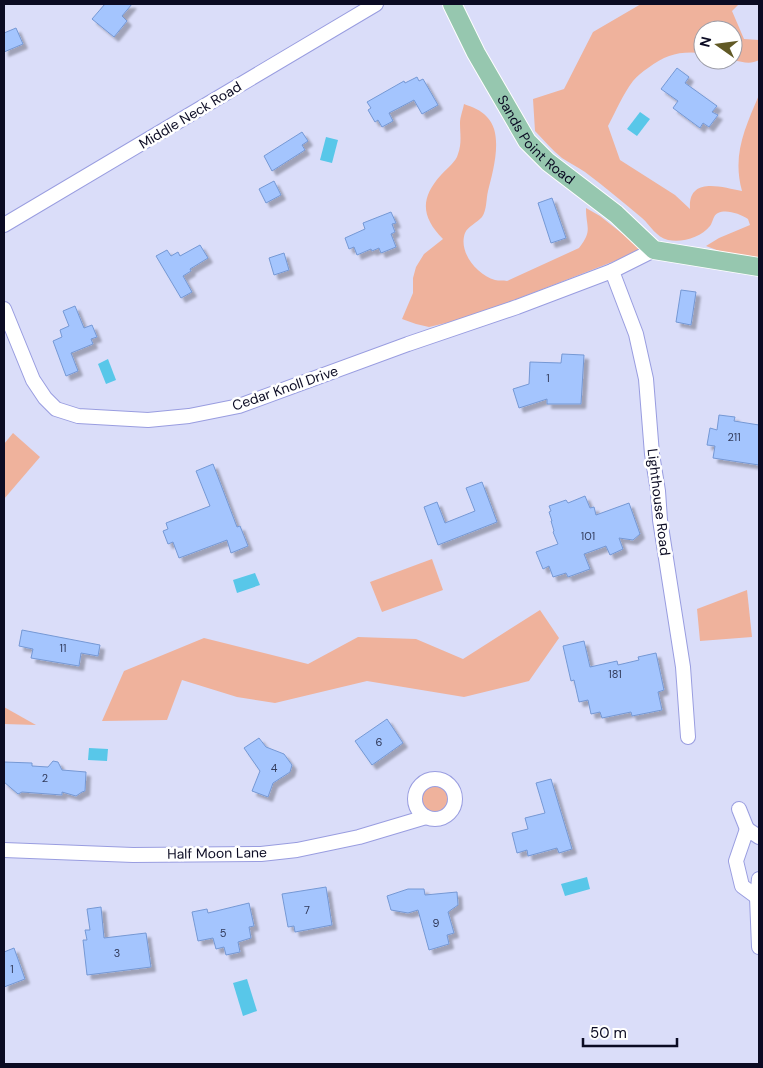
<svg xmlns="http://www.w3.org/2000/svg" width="763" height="1068" viewBox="0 0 763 1068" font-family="'DM Sans',sans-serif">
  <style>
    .green { fill: #efb29c }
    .water { fill: #58c7e9 }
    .building { fill: #a4c5fe; stroke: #7598d4; filter: url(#shadow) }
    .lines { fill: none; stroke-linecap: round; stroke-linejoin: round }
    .minor-casing { stroke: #999de0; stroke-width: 16 }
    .major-casing { stroke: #fff; stroke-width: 20 }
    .minor { stroke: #fff; stroke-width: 14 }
    .major { stroke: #96c7af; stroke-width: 18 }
    .labels { text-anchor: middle; stroke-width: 5; stroke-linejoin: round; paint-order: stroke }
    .number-label { font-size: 11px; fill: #313a5a }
    .street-label { font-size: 14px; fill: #0b0b23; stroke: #fff }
  </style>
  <defs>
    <filter id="shadow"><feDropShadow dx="4.5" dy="4.5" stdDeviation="1" flood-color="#0004"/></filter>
  </defs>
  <rect width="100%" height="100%" fill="#daddf9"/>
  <g class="green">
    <path d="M641,4H739L732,11L744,39L759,40V60C750,65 743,62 733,60V30H703V53C679,51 667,54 648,68C642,72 637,76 633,81C623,94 616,111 608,126L620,160L675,195L690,209C688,176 721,187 742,191C732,155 745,128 759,95V260L730,255L706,246L719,238L750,225L748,219C740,214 727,209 718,213C713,215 713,222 710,226C701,237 683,243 668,240C656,237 651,226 642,218C623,202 605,187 585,172C578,167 569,163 562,158C552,150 544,140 535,131L533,99L564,89L593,32Z"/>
    <path d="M464,104C472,107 481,110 487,117C504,134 493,171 488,191C486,199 487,210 482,217C477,223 468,226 465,233C458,252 477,275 495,280C499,281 503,280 507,281L579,248C593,230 586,228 586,208L600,216L643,250L471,317L429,327L416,324L402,319L413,293V278L416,267L424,254L443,239C421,217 420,198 441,175C447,168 456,162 458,154C462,143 460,134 460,123C460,117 463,110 464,104Z"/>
    <polygon points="13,433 40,457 4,499 4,444"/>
    <polygon points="432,559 443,590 382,612 370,582"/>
    <polygon points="747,590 752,637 700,641 697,609"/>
    <polygon points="540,610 559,638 529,681 464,697 367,681 275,703 237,697 182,680 167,720 102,721 124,671 204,638 308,664 358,637 416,639 463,659"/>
    <polygon points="4,707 36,725 4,724"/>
    <circle cx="435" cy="800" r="16"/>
  </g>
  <g class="water">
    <polygon points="640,112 650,119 637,136 627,129"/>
    <polygon points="326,137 338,140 332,163 320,160"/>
    <polygon points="108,359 116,380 106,384 98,364"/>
    <polygon points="255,573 260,585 237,593 233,580"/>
    <polygon points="89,748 108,749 107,761 88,760"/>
    <polygon points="587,877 590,889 565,896 561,884"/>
    <polygon points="247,979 257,1011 243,1016 233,983"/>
  </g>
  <g class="building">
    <polygon points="105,4 132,4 122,16 127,21 114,37 92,19"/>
    <polygon points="16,28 23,44 4,52 4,33"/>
    <polygon points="677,68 689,77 685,83 717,106 712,112 718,115 709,127 703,123 700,128 673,108 678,101 661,89"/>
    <polygon points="417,77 419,81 423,79 438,105 422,114 414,100 389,113 393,121 382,127 378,120 375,122 368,110 371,108 367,102 404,81 405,83"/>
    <polygon points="302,132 308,141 302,145 305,150 272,171 264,156"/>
    <polygon points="274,181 281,195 266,203 259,189"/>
    <polygon points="552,198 566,238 551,243 538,203"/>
    <polygon points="391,212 396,223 392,224 395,232 391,234 396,247 381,253 379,248 372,251 371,249 357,255 354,247 349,249 345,238 365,229 363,223"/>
    <polygon points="200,245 208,258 190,269 191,271 183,276 192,292 181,298 156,256 167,250 171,256 178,252 180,256"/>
    <polygon points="284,253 289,270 274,275 269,258"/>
    <polygon points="681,290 696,292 691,325 676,322"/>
    <polygon points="75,306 84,328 92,325 97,337 91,339 93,344 71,353 78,371 66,376 53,341 62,337 60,330 69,326 63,311"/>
    <polygon points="562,354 584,355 581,404 547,404 547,399 519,408 513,389 529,384 530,362 561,363"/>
    <polygon points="719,415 735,417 734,421 759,425 759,465 713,458 715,446 707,445 710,428 717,430"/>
    <polygon points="213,464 237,527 240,526 248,546 231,553 227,540 179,558 173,542 168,544 163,531 168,529 166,523 210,506 196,471"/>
    <polygon points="482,482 497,522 438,545 424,507 437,502 445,523 475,511 466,488"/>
    <polygon points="585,496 590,508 594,507 596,515 629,503 640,534 633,540 619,538 623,549 610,555 606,546 584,554 590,569 568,577 566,573 553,577 549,566 543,569 536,552 558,544 553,532 554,531 551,521 552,521 549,512 551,511 549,506 566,500 568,503"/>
    <polygon points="22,630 100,645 98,656 81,653 79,666 31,658 33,649 19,646"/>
    <polygon points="584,641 590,667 617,661 618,665 639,660 638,657 656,653 664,690 658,692 662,710 632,716 631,712 602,718 600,712 591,714 588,700 579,702 574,680 571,681 563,646"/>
    <polygon points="387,719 403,743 372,765 355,741"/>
    <polygon points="259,738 266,747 284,754 292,765 290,772 273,783 268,797 252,791 260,771 244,748"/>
    <polygon points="53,761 58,762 62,770 86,772 85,791 82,792 76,796 62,792 62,795 22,792 18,794 4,782 4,762 32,763 32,766 48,767"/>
    <polygon points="551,779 572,849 559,853 557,848 528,856 527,850 517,853 512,833 528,829 525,818 545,813 536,783"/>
    <polygon points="326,887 332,925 295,932 294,926 288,927 282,894"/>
    <polygon points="408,889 424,889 425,895 457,892 458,905 448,912 454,933 447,935 449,944 429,950 418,910 408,913 391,910 387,896"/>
    <polygon points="249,903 254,926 249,927 251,938 238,942 240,952 226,955 224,947 216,949 213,938 198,941 192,912 207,909 208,913"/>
    <polygon points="101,907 104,938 146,933 151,967 87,975 83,940 87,940 85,930 90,930 87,909"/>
    <polygon points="14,948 25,979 4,987 4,952"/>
  </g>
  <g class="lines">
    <defs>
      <g id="minor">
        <polyline points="4,225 376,4"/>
        <polyline points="612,271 636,334 646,379 652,454 658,491 660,520 683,667 688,737"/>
        <polyline points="4,309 33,380 45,398 56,409 78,416 148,420 189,416 239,406 408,344 517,307 612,271 654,250"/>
        <circle cx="435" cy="799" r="20"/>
        <polyline points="739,809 747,829"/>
        <polyline points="4,850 133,855 261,854 297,850 359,837 426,817"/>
        <polyline points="759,879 757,897 759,947"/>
        <polyline points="757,897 742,886 736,861 747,829 759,837"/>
      </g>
      <g id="major">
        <path id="s1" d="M452,4L476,53L527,141L548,162L616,214L654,250L759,267"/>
      </g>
    </defs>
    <use href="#minor" class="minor-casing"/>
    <use href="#major" class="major-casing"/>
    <use href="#minor" class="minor"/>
    <use href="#major" class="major"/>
  </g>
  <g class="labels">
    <g class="number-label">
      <text x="548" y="382">1</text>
      <text x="734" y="441">211</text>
      <text x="588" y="540">101</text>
      <text x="63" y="652">11</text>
      <text x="615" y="678">181</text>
      <text x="379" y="746">6</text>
      <text x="274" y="772">4</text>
      <text x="45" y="782">2</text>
      <text x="307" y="914">7</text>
      <text x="436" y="927">9</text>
      <text x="223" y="937">5</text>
      <text x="117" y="957">3</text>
      <text x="12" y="973">1</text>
    </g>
    <g class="street-label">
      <text transform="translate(190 115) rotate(-31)" y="5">Middle Neck Road</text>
      <text dy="5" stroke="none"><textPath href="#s1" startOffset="161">Sands Point Road</textPath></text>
      <text transform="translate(285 388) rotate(-19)" y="5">Cedar Knoll Drive</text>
      <text transform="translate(659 502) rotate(83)" y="5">Lighthouse Road</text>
      <text transform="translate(217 853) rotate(-1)" y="5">Half Moon Lane</text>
    </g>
  </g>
  <rect width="763" height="1068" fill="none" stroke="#0b0b23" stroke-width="10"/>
  <g transform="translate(718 45) rotate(284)"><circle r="24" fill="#ffffff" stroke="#9d9da7"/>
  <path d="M0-4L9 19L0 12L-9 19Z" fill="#615925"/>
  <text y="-8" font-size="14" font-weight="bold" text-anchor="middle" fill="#0b0b23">N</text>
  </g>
  <path d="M583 1038v8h94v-8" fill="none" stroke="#0b0b23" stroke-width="2.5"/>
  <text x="590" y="1038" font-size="15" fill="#0b0b23" stroke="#ffffff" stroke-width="4" paint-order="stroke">50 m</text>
</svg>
